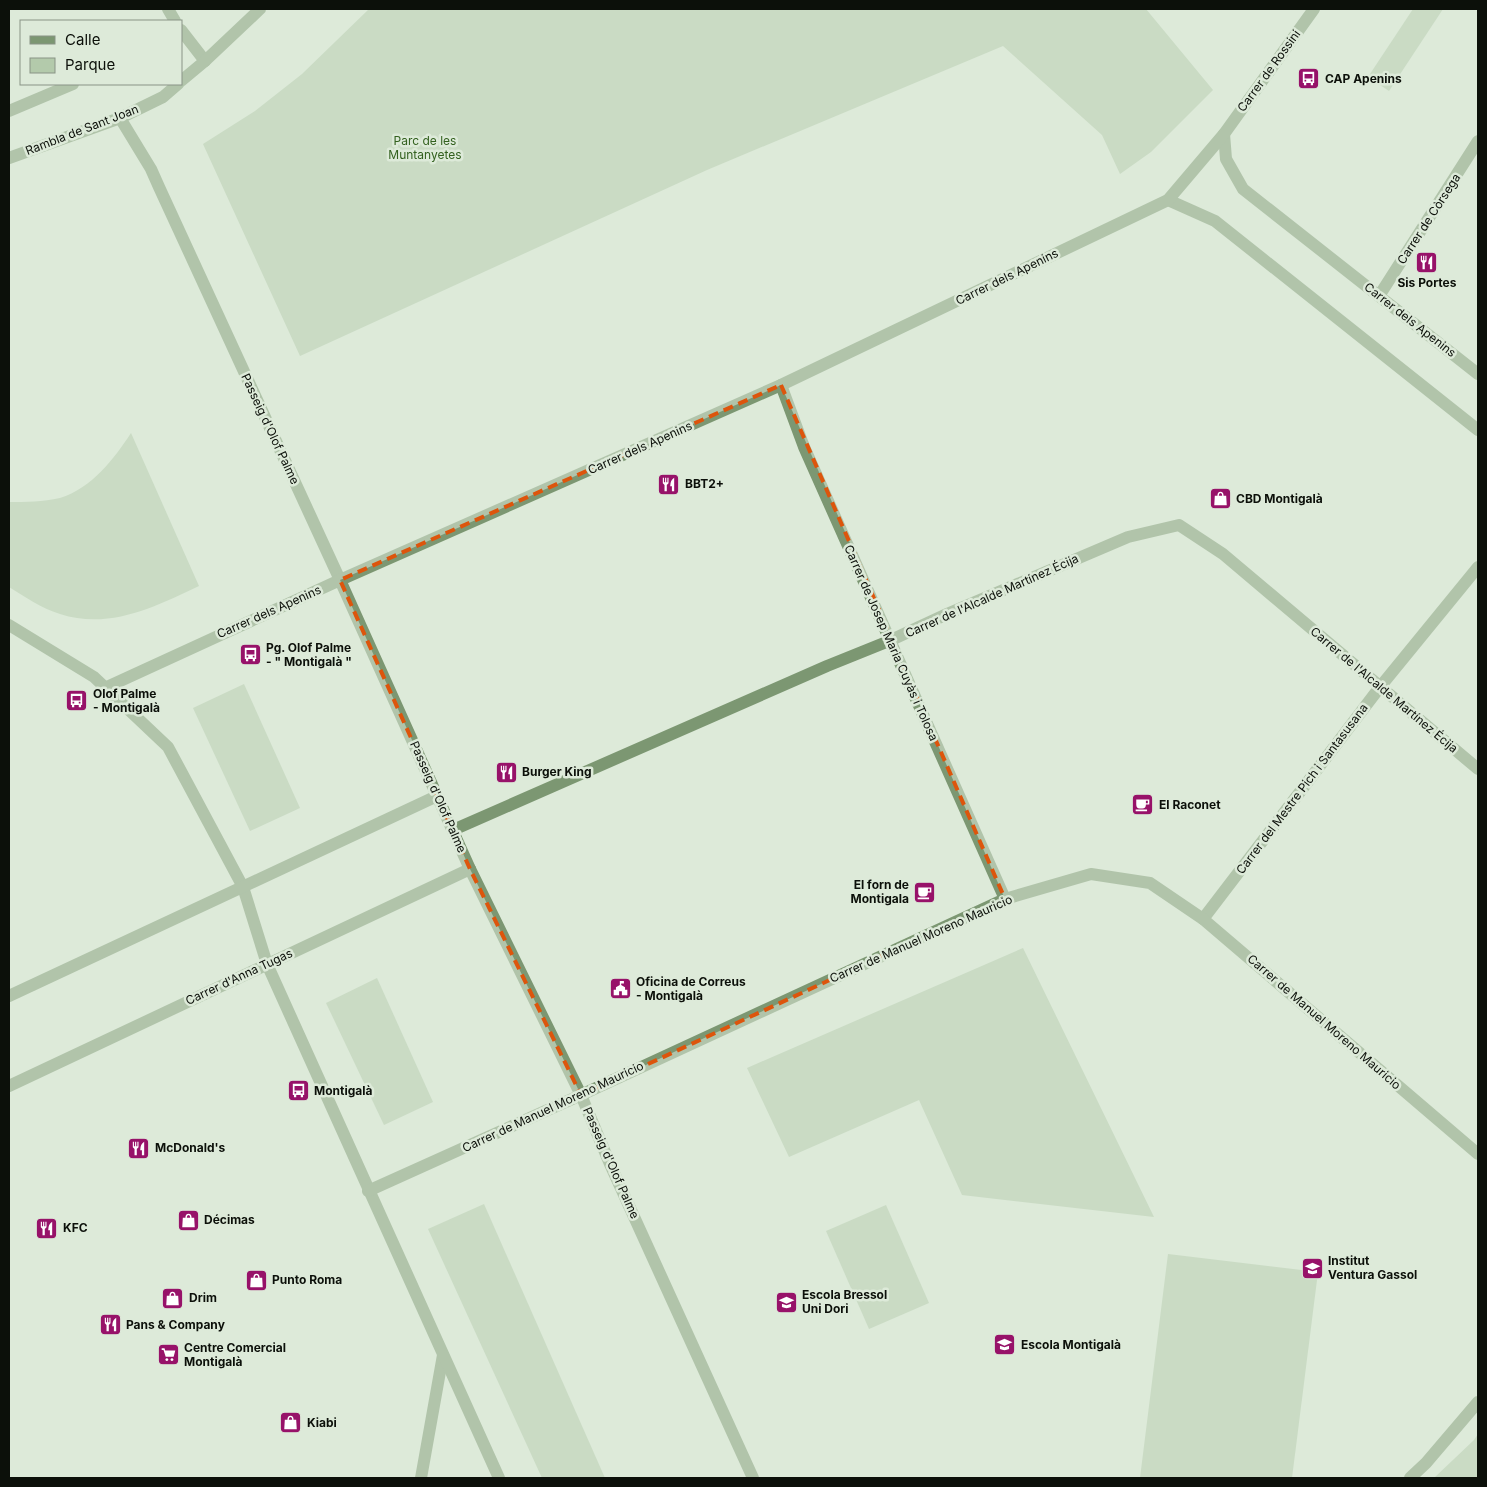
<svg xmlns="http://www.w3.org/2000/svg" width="1487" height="1487" viewBox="0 0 1487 1487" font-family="Inter,sans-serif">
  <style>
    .green { fill: #b3caab }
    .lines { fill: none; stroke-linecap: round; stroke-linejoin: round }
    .lane { stroke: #7c9772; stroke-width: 12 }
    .street { stroke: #7c9772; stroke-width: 12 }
    .marked { fill: none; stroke: #dd550c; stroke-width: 4; stroke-dasharray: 10 6; stroke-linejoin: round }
    .labels { text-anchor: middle; stroke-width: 5; stroke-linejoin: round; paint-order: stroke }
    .street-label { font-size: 12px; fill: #0c100a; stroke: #ddead9 }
    .poi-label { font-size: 12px; font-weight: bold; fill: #0c100a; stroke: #ddead9; text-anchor: start }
    .park-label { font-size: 12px; fill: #33611f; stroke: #ddead9 }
  </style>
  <rect width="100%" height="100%" fill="#ddead9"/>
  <g class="green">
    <polygon points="369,9 1146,9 1213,90 1151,152 1120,174 1102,135 1003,46 707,170 300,356 203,144 255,111 302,74"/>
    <polygon points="1413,9 1443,9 1389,91 1368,77"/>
    <path d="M131,433L199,586C155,607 109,630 60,614C41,608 25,597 9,587V502C26,502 43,502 60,498C92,488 114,459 131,433Z"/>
    <polygon points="244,684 300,808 250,831 193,708"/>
    <polygon points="1023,948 1154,1217 962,1195 919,1100 789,1157 747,1068"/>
    <polygon points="377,978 433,1102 384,1125 326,1003"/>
    <polygon points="484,1204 605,1478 542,1478 428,1229"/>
    <polygon points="886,1205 929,1303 869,1329 826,1231"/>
    <polygon points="1168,1254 1318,1272 1292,1478 1140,1478"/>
    <polygon points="1478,1434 1478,1478 1434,1478 1474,1440"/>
  </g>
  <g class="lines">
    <g class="lane">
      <polyline points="9,111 73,84"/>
      <polyline points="421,1478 443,1355"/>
    </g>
    <g class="street">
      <polyline points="168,9 175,21"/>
      <polyline points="181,30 205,61"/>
      <polyline points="181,81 205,61 260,9"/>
      <polyline points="120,118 151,169 159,187 340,580 470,869 581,1095 610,1164 753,1478"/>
      <polyline points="1224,134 1226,159 1243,189 1478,374"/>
      <polyline points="9,158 120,118 163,97 178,84"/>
      <polyline points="1168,200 1215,221 1478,430"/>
      <polyline points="1379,296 1478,141"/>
      <polyline points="781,385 804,447 1005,899"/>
      <polyline points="9,625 94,677 168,747 243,887 267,964 499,1478"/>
      <polyline points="107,687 340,580 781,385 1168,200 1224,134 1314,9"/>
      <polyline points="453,830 827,666 889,641 947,614 1128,537 1179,525 1223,554 1478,769"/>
      <polyline points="1203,919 1380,687 1478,567"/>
      <polyline points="9,996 437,796"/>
      <polyline points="9,1086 470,869"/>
      <polyline points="368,1191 581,1095 1005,899 1091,874 1150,883 1203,919 1478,1154"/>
      <polyline points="1410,1478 1426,1463 1478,1402"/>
    </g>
  </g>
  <path d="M0 0H1487V1487H0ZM781,385L1005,899L581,1095L470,869L340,580Z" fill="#ddead9" fill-opacity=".55" fill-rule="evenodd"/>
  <path class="marked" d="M781,385L1005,899L581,1095L470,869L340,580Z"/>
  <defs>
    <symbol id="bus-square" viewBox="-11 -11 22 22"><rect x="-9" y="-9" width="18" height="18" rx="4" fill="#971269" stroke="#ddead9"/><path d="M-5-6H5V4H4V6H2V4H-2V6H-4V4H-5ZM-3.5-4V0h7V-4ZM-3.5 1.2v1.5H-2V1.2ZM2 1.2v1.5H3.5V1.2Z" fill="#fff"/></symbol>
    <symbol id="restaurant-square" viewBox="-11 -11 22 22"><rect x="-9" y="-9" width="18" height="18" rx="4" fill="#971269" stroke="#ddead9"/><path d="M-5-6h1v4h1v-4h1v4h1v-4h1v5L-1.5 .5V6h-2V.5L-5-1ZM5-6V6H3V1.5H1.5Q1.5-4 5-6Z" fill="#fff"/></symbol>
    <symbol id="shop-square" viewBox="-11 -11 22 22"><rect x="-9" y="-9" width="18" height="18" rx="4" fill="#971269" stroke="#ddead9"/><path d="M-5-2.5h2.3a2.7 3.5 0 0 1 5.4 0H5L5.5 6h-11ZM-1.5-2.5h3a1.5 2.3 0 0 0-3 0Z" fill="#fff"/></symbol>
    <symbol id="cafe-square" viewBox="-11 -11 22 22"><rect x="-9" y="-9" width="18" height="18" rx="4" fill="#971269" stroke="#ddead9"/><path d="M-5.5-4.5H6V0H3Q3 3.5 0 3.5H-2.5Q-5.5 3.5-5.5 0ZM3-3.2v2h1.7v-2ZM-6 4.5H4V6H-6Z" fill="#fff"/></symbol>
    <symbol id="civic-square" viewBox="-11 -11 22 22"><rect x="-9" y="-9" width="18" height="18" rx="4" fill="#971269" stroke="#ddead9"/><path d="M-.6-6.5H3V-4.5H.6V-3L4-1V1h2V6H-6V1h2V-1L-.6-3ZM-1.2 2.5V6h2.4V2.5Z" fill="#fff"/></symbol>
    <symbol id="school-square" viewBox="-11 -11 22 22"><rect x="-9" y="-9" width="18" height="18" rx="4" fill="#971269" stroke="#ddead9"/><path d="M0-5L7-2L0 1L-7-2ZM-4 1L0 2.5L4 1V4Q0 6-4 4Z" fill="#fff"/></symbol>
    <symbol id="supermarket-square" viewBox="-11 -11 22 22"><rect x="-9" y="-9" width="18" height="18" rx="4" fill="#971269" stroke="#ddead9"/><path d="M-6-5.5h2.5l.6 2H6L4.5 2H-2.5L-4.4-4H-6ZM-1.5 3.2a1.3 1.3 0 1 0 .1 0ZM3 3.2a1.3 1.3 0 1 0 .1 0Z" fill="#fff"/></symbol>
  </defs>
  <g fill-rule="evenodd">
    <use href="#bus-square" x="1296" y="66" width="25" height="25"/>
    <use href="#restaurant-square" x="1414" y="250" width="25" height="25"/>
    <use href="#restaurant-square" x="656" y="472" width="25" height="25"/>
    <use href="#shop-square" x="1208" y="486" width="25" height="25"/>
    <use href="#bus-square" x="238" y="642" width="25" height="25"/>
    <use href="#bus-square" x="64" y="688" width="25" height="25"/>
    <use href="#restaurant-square" x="494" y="760" width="25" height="25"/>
    <use href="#cafe-square" x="1130" y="792" width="25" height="25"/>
    <use href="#cafe-square" x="912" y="880" width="25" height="25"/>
    <use href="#civic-square" x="608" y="976" width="25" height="25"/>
    <use href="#bus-square" x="286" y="1078" width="25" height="25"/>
    <use href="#restaurant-square" x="126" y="1136" width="25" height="25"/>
    <use href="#shop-square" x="176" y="1208" width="25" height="25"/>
    <use href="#restaurant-square" x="34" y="1216" width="25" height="25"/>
    <use href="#school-square" x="1300" y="1256" width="25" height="25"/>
    <use href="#shop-square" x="244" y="1268" width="25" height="25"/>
    <use href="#shop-square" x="160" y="1286" width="25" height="25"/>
    <use href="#school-square" x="774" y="1290" width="25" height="25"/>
    <use href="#restaurant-square" x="98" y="1312" width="25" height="25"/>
    <use href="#school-square" x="992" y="1332" width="25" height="25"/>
    <use href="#supermarket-square" x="156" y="1342" width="25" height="25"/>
    <use href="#shop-square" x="278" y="1410" width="25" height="25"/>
  </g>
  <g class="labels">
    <g class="street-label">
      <text transform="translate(1269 71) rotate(-54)" y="4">Carrer de Rossini</text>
      <text transform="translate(82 130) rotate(-21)" y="4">Rambla de Sant Joan</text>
      <text transform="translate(1429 219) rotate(-57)" y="4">Carrer de Còrsega</text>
      <text transform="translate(1007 277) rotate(-26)" y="4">Carrer dels Apenins</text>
      <text transform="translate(1410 320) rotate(38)" y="4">Carrer dels Apenins</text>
      <text transform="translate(270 429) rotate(65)" y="4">Passeig d'Olof Palme</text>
      <text transform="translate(640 448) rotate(-24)" y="4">Carrer dels Apenins</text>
      <text transform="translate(992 596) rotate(-24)" y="4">Carrer de l'Alcalde Martínez Écija</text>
      <text transform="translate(269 612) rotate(-24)" y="4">Carrer dels Apenins</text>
      <text transform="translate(891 643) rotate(66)" y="4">Carrer de Josep Maria Cuyàs i Tolosa</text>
      <text transform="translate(1384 690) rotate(40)" y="4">Carrer de l'Alcalde Martínez Écija</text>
      <text transform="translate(1302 789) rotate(-53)" y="4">Carrer del Mestre Pich i Santasusana</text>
      <text transform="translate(438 797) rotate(66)" y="4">Passeig d'Olof Palme</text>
      <text transform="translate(921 939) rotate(-24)" y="4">Carrer de Manuel Moreno Mauricio</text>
      <text transform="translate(239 977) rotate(-25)" y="4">Carrer d'Anna Tugas</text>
      <text transform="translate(1324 1022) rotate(41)" y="4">Carrer de Manuel Moreno Mauricio</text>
      <text transform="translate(553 1107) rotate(-25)" y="4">Carrer de Manuel Moreno Mauricio</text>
      <text transform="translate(611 1163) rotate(66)" y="4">Passeig d'Olof Palme</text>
    </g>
    <g class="poi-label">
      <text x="1325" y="83">CAP Apenins</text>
      <text x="1427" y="287" text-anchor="middle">Sis Portes</text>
      <text x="685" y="488">BBT2+</text>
      <text x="1236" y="503">CBD Montigalà</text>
      <text x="266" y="652">Pg. Olof Palme<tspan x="266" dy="14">- " Montigalà "</tspan></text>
      <text x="93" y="698">Olof Palme<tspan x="93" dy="14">- Montigalà</tspan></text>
      <text x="522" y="776">Burger King</text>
      <text x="1159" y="809">El Raconet</text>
      <text x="909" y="889" text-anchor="end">El forn de<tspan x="909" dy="14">Montigala</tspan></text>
      <text x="636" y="986">Oficina de Correus<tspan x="636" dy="14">- Montigalà</tspan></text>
      <text x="314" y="1095">Montigalà</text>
      <text x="155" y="1152">McDonald's</text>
      <text x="204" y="1224">Décimas</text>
      <text x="63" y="1232">KFC</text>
      <text x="1328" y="1265">Institut<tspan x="1328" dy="14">Ventura Gassol</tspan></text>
      <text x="272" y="1284">Punto Roma</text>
      <text x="802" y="1299">Escola Bressol<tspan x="802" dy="14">Uni Dori</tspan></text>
      <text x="189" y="1302">Drim</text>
      <text x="126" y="1329">Pans &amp; Company</text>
      <text x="1021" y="1349">Escola Montigalà</text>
      <text x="184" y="1352">Centre Comercial<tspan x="184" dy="14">Montigalà</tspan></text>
      <text x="307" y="1427">Kiabi</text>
    </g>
    <g class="park-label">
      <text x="425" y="145">Parc de les<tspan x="425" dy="14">Muntanyetes</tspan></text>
    </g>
  </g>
  <rect width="1487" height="1487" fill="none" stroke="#0c100a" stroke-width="20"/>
  <rect x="20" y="20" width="162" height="65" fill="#ddead9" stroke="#899386"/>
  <rect x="30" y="36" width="25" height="8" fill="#7c9772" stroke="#899386"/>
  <text x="65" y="45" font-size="15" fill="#0c100a">Calle</text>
  <rect x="30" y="58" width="25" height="15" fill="#b3caab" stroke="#899386"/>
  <text x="65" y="70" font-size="15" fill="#0c100a">Parque</text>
</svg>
